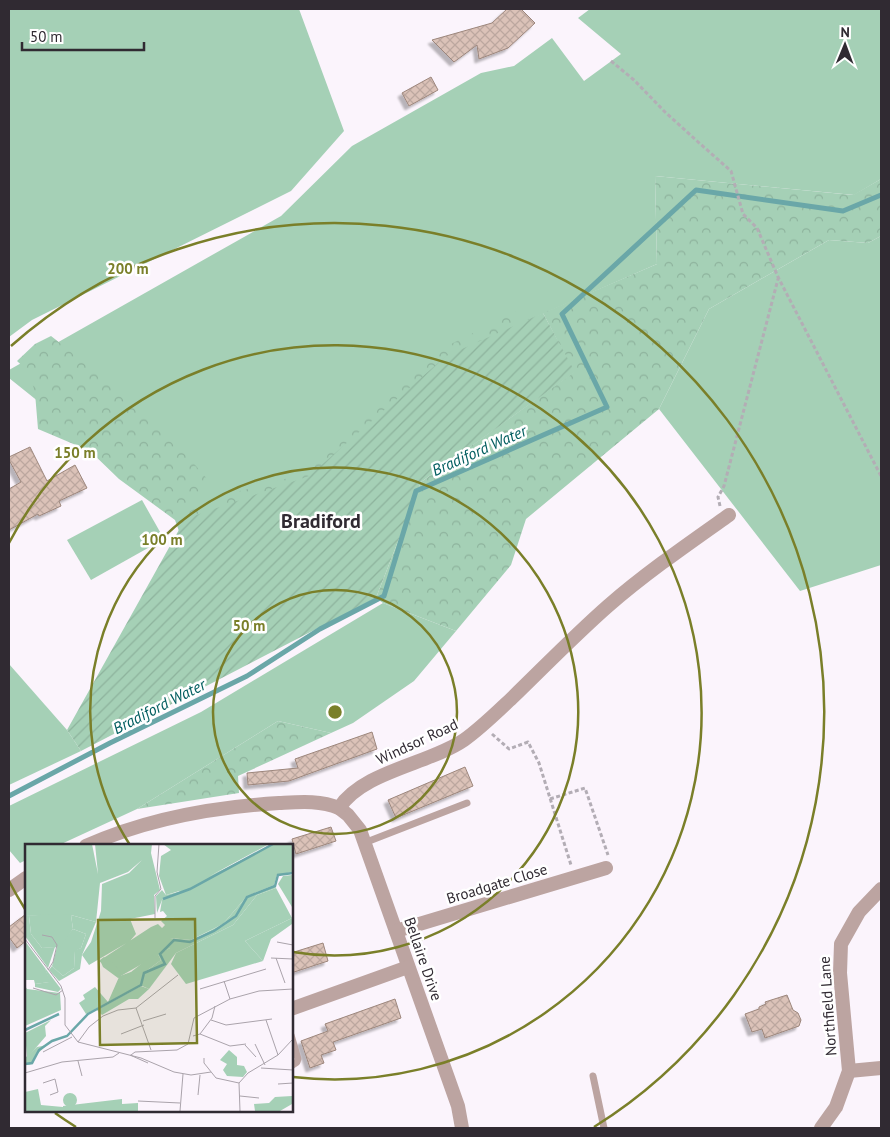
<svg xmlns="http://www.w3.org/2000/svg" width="890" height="1137" viewBox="0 0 890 1137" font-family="'PT Sans',sans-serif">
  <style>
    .grass { fill: #a5d0b6 }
    .forest { fill: url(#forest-crowns) }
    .garden { fill: url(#garden-furrows) }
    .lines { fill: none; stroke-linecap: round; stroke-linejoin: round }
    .stream { stroke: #6aa7a8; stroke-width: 5 }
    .building { fill: url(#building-cross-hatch); stroke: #9c867c; filter: url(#shadow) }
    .path { stroke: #b3adb5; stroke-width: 3; stroke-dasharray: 4 2.5; stroke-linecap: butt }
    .lane { stroke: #bca4a1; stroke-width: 7 }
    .street { stroke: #bca4a1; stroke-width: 14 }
    .ring { fill: none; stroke: #7a7f29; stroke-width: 2.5 }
    .labels { text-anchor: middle; stroke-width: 5; stroke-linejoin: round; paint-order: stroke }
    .street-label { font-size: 15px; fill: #302a32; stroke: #fff }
    .water-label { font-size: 16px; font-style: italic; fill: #005d5f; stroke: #fff }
    .district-label { font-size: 20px; font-weight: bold; fill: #302a32; stroke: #fff }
    .inset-river { fill: none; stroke: #6aa7a8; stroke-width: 2.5 }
    .inset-road { fill: none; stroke: #aaa3ab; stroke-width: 1 }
    .view { fill: #7a7f29; fill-opacity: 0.15; stroke: #7a7f29; stroke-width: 2.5 }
    .inset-edge { fill: none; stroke: #302a32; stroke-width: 2.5 }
    .centre { fill: #7a7f29; stroke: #fff; stroke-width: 2.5 }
    .ring-label { font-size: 15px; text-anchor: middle; font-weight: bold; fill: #7a7f29; stroke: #fff; stroke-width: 5; stroke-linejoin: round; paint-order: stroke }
  </style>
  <defs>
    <pattern id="forest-crowns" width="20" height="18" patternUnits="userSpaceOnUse" patternTransform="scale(1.25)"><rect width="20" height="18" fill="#a5d0b6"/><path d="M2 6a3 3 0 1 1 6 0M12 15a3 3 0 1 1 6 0" fill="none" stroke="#8eb39d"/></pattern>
    <pattern id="garden-furrows" width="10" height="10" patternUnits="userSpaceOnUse" patternTransform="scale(1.25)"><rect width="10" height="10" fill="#a5d0b6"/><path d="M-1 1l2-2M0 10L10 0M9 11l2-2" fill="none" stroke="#8eb39d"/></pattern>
    <pattern id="building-cross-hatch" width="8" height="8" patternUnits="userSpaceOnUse" patternTransform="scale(1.25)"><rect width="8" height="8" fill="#dbc2b8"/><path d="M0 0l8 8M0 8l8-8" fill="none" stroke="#bca79f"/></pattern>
    <filter id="shadow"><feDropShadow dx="-4" dy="4" stdDeviation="1" flood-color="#0004"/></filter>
  </defs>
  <rect width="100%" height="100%" fill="#fbf4fc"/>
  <g class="grass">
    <polygon points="9,9 299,9 344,131 291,191 32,320 9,337"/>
    <polygon points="590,9 881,9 881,179 854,195 655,176 657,264 446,356 309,476 185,519 9,378 9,370 281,216 352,146 481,73 514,66 552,38 584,81 621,54 578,18"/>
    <polygon points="881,236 881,565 800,591 659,409 709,309 829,240 868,243"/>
    <polygon points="142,500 164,539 91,580 67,540"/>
    <polygon points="383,603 456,631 414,681 353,723 331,733 278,721 137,809 57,846 26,846 26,860 20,863 9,850 9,806 201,712"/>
    <polygon points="9,664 67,730 81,751 9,785"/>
  </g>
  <g class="forest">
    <polygon points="655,176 853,195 881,179 881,236 868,243 829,240 709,309 659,409 526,519 511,565 456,631 383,603 376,598 421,482 574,372 543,313 657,264"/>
    <polygon points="519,310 537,326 332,498 180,534 175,520 119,479 90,451 38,429 35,393 29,372 17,361 35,344 51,336 150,413 209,481 188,504 188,512 221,496 292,477 365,417 401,380 451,344"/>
    <polygon points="278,721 331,733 238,776 239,793 137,809"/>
  </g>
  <polygon class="garden" points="543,313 575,372 421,482 376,598 81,751 67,730 185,519 309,476 446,356"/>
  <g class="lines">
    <polyline class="stream" points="9,796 110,743 247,676 320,629 384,596 416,491 607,407 562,314 696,190 843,211 881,195"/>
  </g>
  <g class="building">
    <polygon points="507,9 521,9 535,23 508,48 479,59 477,45 454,62 432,40 492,23"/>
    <polygon points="431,77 438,90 409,106 402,93"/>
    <polygon points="30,447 47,481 75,465 87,488 59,501 61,506 39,516 38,514 9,530 9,489 21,482 9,460 9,457"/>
    <polygon points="372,732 377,749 289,781 248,785 247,773 298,768 295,759"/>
    <polygon points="465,767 473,786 396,818 388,800"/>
    <polygon points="331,827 336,841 296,854 292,839"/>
    <polygon points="26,914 26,941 17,948 9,937 9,927"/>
    <polygon points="323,943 328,961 291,973 291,953"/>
    <polygon points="787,995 793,1010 798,1013 801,1020 799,1026 765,1038 762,1029 752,1032 745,1014 759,1009 759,1007 766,1004 765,1002"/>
    <polygon points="395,999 401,1018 333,1042 336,1050 321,1055 324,1063 310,1068 301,1041 328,1031 325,1024"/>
  </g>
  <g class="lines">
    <g class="path">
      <polyline points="611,61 634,80 665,112 697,141 731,171 743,214 757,228 778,277 881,476"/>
      <polyline points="720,506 718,497 724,486 778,279"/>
      <polyline points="492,734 509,749 528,742 539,763 571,865"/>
      <polyline points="550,799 585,788 608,855"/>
    </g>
    <g class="lane">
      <polyline points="364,843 467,803"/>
      <polyline points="291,1035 298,1059 297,1062 291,1066"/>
      <polyline points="593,1076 604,1128"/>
    </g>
    <g class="street">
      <polyline points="339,808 348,815 360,830 458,1106 462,1128"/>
      <path d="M86,846C146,819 213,807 279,803C299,802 320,800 339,808C363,771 429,764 464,740C481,728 497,712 512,698C544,667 575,635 608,606C646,573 688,544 729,515"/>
      <polyline points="9,890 26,878"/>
      <polyline points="396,931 606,868"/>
      <polyline points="291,1009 408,967"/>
      <polyline points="849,1071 881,1068"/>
      <polyline points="821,1128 836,1107 849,1071 840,973 841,944 859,912 881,889"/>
    </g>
  </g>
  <g class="ring">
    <circle cx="335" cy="712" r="122"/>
    <path d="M130 845A244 244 0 1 1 293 952"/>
    <path d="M25 909A367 367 0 0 1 9 881M9 543A367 367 0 1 1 293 1077"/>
    <path d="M76 1127A489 489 0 0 1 55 1113M11 346A489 489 0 1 1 594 1127"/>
  </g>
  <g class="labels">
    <g class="street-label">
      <text transform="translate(417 742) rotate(-25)" y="5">Windsor Road</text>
      <text transform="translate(497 884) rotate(-17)" y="5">Broadgate Close</text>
      <text transform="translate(423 959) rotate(71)" y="5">Bellaire Drive</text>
      <text transform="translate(828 1006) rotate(-94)" y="5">Northfield Lane</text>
    </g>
    <g class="water-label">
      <text transform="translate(479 450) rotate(-24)" y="6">Bradiford Water</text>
      <text transform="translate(159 706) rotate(-27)" y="6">Bradiford Water</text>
    </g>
    <g class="district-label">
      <text x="321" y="528">Bradiford</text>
    </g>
  </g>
  <g transform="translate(25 844)">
    <rect width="268" height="268" fill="#fbf4fc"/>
    <path d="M0,0H67L73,30L70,0H127L126,9L135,46L129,51L130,70L105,75L111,90L105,97L64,121L57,111L66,98L76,67L77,40L104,29L117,16L103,28L75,39L71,78L46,71L0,72ZM138,0H244L161,45L141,51L134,32L136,12L146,6ZM249,0H267V28L252,31L249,41L222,52L198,80L166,96L145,94V104L94,133L74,117L126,83L133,80L137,84L140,81L136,77L142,72L138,67L135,68L137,56ZM267,31H268L267,63L253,40L258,32ZM251,44L267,74L220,97L238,117L161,140L146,120L151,109L208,81L232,51ZM48,85L61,90L56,104L50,107L49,124L38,132L27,122L32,103ZM0,97L20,124L25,138L10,140L9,136H0ZM0,142L2,145L35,149L36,166L0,182ZM116,142L124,145L113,155H104L77,171L72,166ZM70,143L83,158L61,170L54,159L60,155L58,151ZM26,176L20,182L21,192L2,214L0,189ZM13,245L16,261L38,263V267H1L0,248ZM38 256a7 7 0 1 1 14 0a7 7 0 1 1-14 0Z" fill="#a5d0b6"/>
    <path d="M249,41L251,44L232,51L208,81L151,109L124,145L115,141L120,128L136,116L133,110L145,104V94L167,96L198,80L222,52ZM137,46L141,51L153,48V51L137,56L132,69L131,52ZM46,71L71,78L57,111L55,125L34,137L24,126L27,122L38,132L49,124L50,106L56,104L61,90L48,85ZM0,72H4L6,90L17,104L30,103L23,124L0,92ZM267,74V80L246,95L238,117L220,97ZM130,109L132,111L110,130L93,134L78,123L75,116L79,113L90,121L96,129L95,132L106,128ZM20,124L36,145L33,148L10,143V140L24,138ZM22,201L10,212L8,220L0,221V214L12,203ZM267,252V260L255,267H230L229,260L244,259L250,253ZM97,255V260L113,259V267H38V262Z" fill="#a5d0b6"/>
    <path d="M204,206L212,213V221L219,222L222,228L218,233L202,232L198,226L202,220L195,216Z" fill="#a5d0b6"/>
    <path d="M23,70L46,71L48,85L35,103L17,104L6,90L4,72ZM133,110L136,116L120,128L115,141L83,158L94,133L107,128Z" fill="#a5d0b6"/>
    <path class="inset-river" d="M138,55L165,45L248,0M0,186L34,170M0,220L7,219L14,206L27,197L42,192L63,170L116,141L119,129L140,120L135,110L149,96L165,98L189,87L211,72L222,53L250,42L253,31L268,29"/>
    <path class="inset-road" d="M130,74V52L136,45L132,28L134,0M17,91L27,93L32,101L28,118L23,126M0,95L36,142L40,154V181L53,198L116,214L149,228L166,231L186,228M252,98L268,101M246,114L268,115M251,114L260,139M199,137L205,155M8,144L31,151L38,146M175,145L241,125M111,164L126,206M186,176L201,181L247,175M241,176L253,211M118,177L141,170M96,190L119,181M175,190L205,202L221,200M168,192L175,190L187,174L190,162M53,198L64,183L78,172L93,166L111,164L153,131M230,200L240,221M220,201L231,213M18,208L47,193M105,211L123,219M106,211L110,208L152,206L163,200L169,174L205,155L234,147L268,145M179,214V219L191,234L214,239M53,217L57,232M236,224L268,226M0,229L37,218L88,213L94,209M18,239L30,235L33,248L25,251M214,239L223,229L253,211L268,195M214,239L215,267M253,240L268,239M173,251L175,231M215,252L234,254M113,257L155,259M155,267L158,230"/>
    <path class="view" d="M170,75L172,199L75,201L73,76Z"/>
    <rect width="268" height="268" class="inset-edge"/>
  </g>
  <circle cx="335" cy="712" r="8" class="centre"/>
  <g class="ring-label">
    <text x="128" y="274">200 m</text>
    <text x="75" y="458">150 m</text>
    <text x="162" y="545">100 m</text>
    <text x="249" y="631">50 m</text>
  </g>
  <rect width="890" height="1137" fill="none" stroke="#302a32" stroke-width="20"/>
  <g transform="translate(845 45) rotate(1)" stroke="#ffffff" stroke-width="4" paint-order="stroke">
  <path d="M0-4L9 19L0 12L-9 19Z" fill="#302a32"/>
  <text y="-8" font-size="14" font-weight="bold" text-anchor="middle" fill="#302a32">N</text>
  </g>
  <path d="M22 42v8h122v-8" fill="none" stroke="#302a32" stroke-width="2.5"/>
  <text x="30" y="42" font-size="15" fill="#302a32" stroke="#ffffff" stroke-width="4" paint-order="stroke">50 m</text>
</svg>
